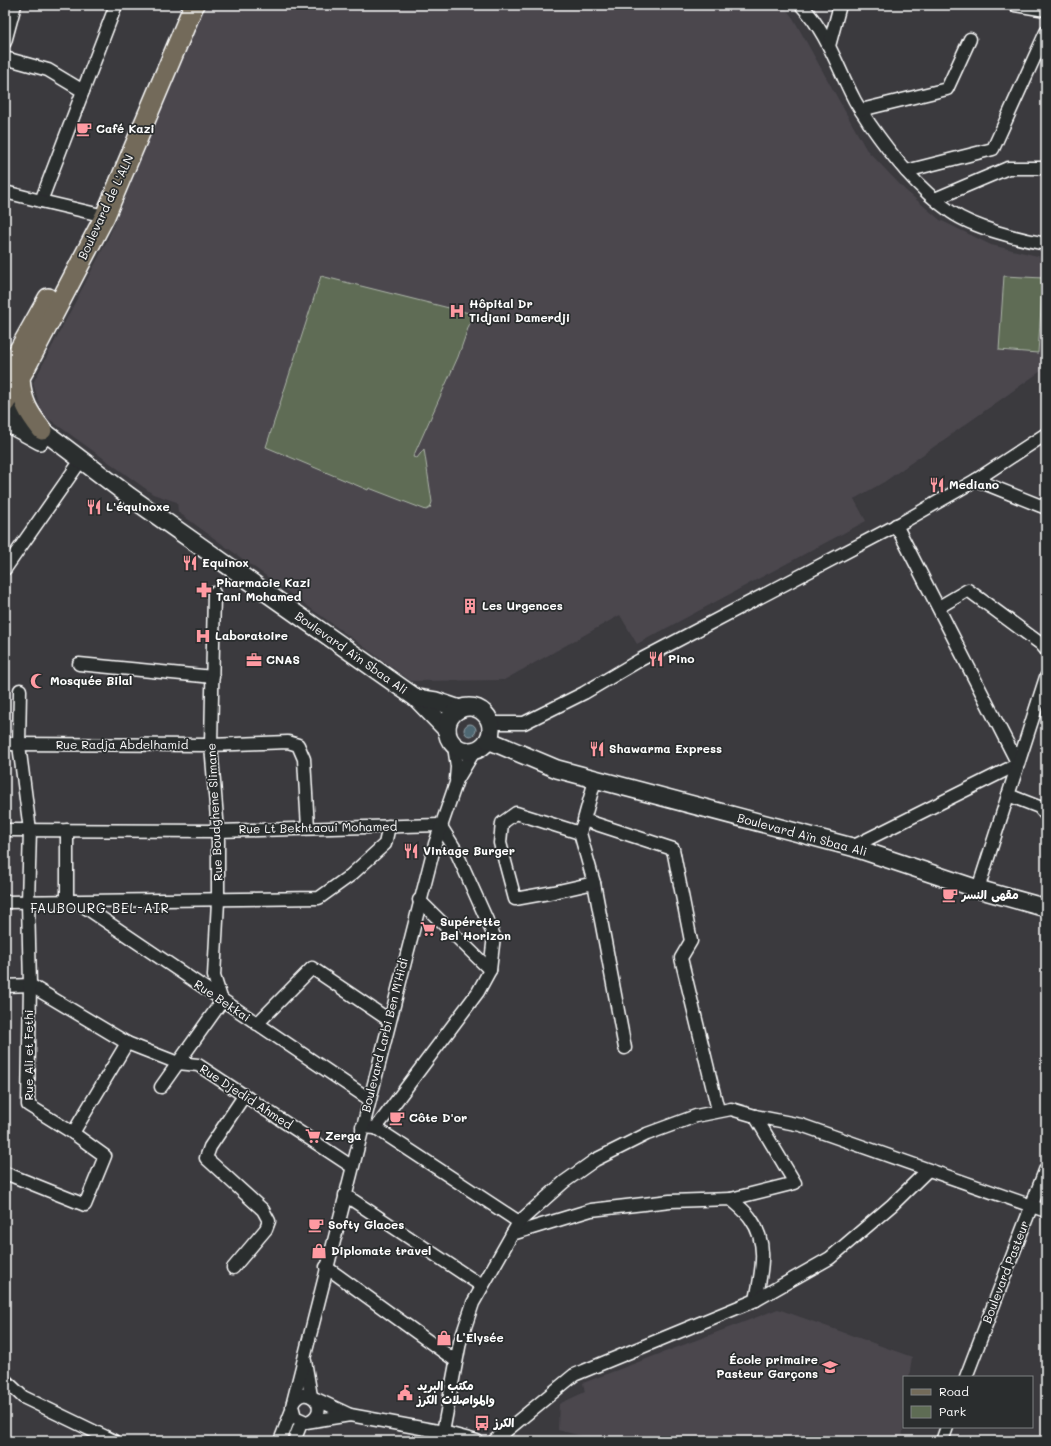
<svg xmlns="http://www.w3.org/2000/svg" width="1051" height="1446" viewBox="0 0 1051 1446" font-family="Mali,'Playpen Sans Arabic',sans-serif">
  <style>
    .built { fill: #4b474e }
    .park { fill: #5e6c54; stroke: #aeb6aa }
    .water { fill: #4f6773; stroke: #95a4ab }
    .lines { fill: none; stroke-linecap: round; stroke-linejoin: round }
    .street-casing { stroke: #fff; stroke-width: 15 }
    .secondary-casing { stroke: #fff; stroke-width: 20 }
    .primary-casing { stroke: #fff; stroke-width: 22 }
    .street { stroke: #2a2d2e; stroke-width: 12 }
    .secondary { stroke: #2a2d2e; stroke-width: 17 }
    .primary { stroke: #736b5a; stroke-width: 19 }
    .labels { text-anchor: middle; stroke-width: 3.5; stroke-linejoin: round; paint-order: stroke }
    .poi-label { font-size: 12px; font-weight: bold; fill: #fff; stroke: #2a2d2e; text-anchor: start }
    .street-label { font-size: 12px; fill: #fff; stroke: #2a2d2e }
    .neighbourhood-label { font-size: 13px; letter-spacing: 1px; fill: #fff; stroke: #2a2d2e }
  </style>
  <rect width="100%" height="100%" fill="#3b3a3e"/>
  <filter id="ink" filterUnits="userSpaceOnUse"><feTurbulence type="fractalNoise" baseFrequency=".025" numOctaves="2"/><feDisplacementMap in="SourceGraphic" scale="8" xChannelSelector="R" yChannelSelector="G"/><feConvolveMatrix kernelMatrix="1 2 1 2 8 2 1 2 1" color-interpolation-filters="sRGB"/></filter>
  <g filter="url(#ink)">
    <g class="built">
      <polygon points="205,5 783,5 793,18 866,149 905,190 940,220 991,245 1046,258 1046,316 1041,371 884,482 854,499 866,521 637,644 620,615 504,680 411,681 178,512 177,502 153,494 42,414 33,383 107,241"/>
      <polygon points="778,1309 912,1357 909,1377 904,1377 904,1422 902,1441 602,1441 558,1430 559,1404 585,1392 583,1383"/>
    </g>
    <g class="park">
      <polygon points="321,276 473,314 458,357 413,457 417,458 424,449 432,502 430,508 426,510 369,488 368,490 266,447"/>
      <polygon points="1004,276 1043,278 1038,353 999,350"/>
    </g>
    <circle class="water" cx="470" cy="730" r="6"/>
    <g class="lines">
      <defs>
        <g id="street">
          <path d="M801,5C826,31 837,66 853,97C857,106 864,114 869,123C892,156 918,189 951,212C974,228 1019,239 1046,244"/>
          <polyline points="1015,5 1046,10"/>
          <polyline points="5,42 15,5"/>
          <polyline points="829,46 840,5"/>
          <polyline points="5,58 48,70 83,91 41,201 105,216"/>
          <polyline points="83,91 116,5"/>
          <polyline points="861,110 947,89 970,39"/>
          <polyline points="906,171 993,149 1046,32"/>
          <polyline points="5,192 41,201"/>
          <polyline points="935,199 1008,168 1046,168"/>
          <polyline points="976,480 1046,508"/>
          <polyline points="5,569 77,466"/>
          <polyline points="939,607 968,590 1041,644 1046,650"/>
          <polyline points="79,664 213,677"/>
          <polyline points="490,723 524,723 584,693 640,660 903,522 976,480 1046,434"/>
          <polyline points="5,744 211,745 288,742 298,745 304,759 308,828"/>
          <polyline points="454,746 457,767 456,779"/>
          <polyline points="595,780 584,820 673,849 691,941 681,958 718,1110"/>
          <polyline points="1008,795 1039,807 1046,815"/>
          <polyline points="440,825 455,849 494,936 490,970"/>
          <polyline points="582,826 580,833 594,883 625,1048"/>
          <polyline points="5,830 218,831 440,825"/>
          <polyline points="580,833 516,813 502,823 500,843 515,899 554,892 594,883"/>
          <polyline points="852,847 1018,764 896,525"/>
          <polyline points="978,889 1046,677"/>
          <polyline points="76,901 369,1099"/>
          <polyline points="5,902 319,898 351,875 385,844 389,826"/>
          <polyline points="67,902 67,830"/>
          <polyline points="5,986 30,985 127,1043 178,1063 198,1065 351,1166"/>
          <polyline points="257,1024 312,968 389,1020"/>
          <polyline points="161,1087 222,1001 214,976 218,901 218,831 211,745 214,593"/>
          <polyline points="362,1127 376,1128 478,992 490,970 419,900"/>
          <polyline points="376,1128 519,1222"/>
          <polyline points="73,1133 127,1043"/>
          <polyline points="5,1173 85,1205 105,1156 73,1133 28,1105 30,985 28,902 30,830 19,745 20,690"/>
          <polyline points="345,1195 482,1286"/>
          <polyline points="731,1199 795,1183 755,1116"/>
          <path d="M512,1234L591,1210L670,1201L731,1199C737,1205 746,1211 751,1219C769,1244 761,1273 756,1300"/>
          <polyline points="326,1267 456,1361"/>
          <polyline points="233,1268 266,1229 269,1221 263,1210 206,1158 210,1147 244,1096"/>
          <polyline points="305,1361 311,1396"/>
          <polyline points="966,1377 1046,1168"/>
          <polyline points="5,1380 23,1397 114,1441"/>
          <polyline points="316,1399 350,1415 443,1432 477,1441"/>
          <path d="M293,1403C305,1381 333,1408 310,1421"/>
          <polyline points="350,1415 306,1422 295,1417 292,1406 435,844 457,780 475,750"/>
          <polyline points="443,1432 460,1342 473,1303 519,1222 564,1182 595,1160 647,1134 696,1116 731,1109 755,1116 801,1125 1046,1211"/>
          <polyline points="280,1441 292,1410"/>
          <polyline points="294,1441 302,1421"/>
          <polyline points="494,1441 574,1375 756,1300 830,1258 892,1205 928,1170"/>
          <polyline points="942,1441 947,1427"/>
        </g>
        <g id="secondary">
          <polyline points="5,402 129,496 416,698 447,730"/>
          <polyline points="5,422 40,441"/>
          <polyline points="416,698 436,701 460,709"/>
          <circle cx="469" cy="729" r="22"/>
          <polyline points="488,740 557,769 852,847 978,889 1046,908"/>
        </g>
        <g id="primary">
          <polyline points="5,375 48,298"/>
          <path d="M20,379C22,402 28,412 42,430"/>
          <polyline points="5,403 26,367 105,216 194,5"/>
        </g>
      </defs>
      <use href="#street" class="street-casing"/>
      <use href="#secondary" class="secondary-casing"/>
      <use href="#primary" class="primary-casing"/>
      <use href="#street" class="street"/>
      <use href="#secondary" class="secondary"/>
      <use href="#primary" class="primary"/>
    </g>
  </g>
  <defs>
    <symbol id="cafe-bare" viewBox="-9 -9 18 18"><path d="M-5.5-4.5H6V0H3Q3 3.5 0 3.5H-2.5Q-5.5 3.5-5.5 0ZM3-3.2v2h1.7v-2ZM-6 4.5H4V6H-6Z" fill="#ff9aa2" stroke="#2a2d2e" stroke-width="2.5" paint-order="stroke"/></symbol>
    <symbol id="hospital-bare" viewBox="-9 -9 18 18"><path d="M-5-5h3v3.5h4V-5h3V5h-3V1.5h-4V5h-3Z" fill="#ff9aa2" stroke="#2a2d2e" stroke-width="2.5" paint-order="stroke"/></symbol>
    <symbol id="restaurant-bare" viewBox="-9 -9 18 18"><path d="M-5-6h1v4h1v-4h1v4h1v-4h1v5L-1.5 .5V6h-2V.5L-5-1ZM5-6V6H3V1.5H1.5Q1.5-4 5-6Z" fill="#ff9aa2" stroke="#2a2d2e" stroke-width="2.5" paint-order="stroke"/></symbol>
    <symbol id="pharmacy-bare" viewBox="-9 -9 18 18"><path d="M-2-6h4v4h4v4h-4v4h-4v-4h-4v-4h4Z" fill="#ff9aa2" stroke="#2a2d2e" stroke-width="2.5" paint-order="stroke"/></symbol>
    <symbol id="building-bare" viewBox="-9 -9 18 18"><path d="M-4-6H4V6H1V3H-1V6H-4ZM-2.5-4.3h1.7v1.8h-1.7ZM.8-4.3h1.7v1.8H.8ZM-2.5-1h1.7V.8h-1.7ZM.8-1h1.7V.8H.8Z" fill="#ff9aa2" stroke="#2a2d2e" stroke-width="2.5" paint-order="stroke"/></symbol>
    <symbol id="office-bare" viewBox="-9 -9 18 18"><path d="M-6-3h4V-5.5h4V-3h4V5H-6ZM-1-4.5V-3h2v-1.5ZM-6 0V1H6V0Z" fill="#ff9aa2" stroke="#2a2d2e" stroke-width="2.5" paint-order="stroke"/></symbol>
    <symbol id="mosque-bare" viewBox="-9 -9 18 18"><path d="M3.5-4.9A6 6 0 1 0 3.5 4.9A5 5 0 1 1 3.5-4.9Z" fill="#ff9aa2" stroke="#2a2d2e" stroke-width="2.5" paint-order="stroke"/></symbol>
    <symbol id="supermarket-bare" viewBox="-9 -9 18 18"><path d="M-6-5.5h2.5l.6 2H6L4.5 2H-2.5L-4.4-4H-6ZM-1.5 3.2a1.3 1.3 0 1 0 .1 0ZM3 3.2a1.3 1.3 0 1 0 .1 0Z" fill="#ff9aa2" stroke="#2a2d2e" stroke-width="2.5" paint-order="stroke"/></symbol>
    <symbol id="shop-bare" viewBox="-9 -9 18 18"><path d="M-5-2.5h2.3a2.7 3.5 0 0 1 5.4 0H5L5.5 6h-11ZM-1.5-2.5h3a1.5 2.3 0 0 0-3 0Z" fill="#ff9aa2" stroke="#2a2d2e" stroke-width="2.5" paint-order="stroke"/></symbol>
    <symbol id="school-bare" viewBox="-9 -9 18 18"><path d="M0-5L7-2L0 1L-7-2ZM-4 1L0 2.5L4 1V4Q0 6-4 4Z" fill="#ff9aa2" stroke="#2a2d2e" stroke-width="2.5" paint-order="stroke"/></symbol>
    <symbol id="civic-bare" viewBox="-9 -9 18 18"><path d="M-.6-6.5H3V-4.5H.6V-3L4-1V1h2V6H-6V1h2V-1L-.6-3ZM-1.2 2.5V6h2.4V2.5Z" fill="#ff9aa2" stroke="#2a2d2e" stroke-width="2.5" paint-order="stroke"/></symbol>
    <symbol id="bus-bare" viewBox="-9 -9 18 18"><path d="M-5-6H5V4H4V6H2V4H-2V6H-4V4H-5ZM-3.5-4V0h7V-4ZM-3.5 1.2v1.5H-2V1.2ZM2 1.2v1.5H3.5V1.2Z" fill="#ff9aa2" stroke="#2a2d2e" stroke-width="2.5" paint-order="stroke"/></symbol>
  </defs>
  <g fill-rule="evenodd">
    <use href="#cafe-bare" x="73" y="118" width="22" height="22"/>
    <use href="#hospital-bare" x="446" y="300" width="22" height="22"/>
    <use href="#restaurant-bare" x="926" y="474" width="22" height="22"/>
    <use href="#restaurant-bare" x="83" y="496" width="22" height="22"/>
    <use href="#restaurant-bare" x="179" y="552" width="22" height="22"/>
    <use href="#pharmacy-bare" x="193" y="579" width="22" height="22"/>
    <use href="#building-bare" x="459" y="595" width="22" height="22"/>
    <use href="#hospital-bare" x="192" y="625" width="22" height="22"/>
    <use href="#restaurant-bare" x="645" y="648" width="22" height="22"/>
    <use href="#office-bare" x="243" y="649" width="22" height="22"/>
    <use href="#mosque-bare" x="27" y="670" width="22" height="22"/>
    <use href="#restaurant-bare" x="586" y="738" width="22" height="22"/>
    <use href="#restaurant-bare" x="400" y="840" width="22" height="22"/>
    <use href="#cafe-bare" x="939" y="884" width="22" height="22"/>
    <use href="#supermarket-bare" x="417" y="918" width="22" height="22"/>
    <use href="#cafe-bare" x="386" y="1107" width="22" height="22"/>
    <use href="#supermarket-bare" x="302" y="1125" width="22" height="22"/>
    <use href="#cafe-bare" x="305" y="1214" width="22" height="22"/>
    <use href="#shop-bare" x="308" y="1240" width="22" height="22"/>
    <use href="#shop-bare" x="433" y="1327" width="22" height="22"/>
    <use href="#school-bare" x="819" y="1356" width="22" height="22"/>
    <use href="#civic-bare" x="394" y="1382" width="22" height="22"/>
    <use href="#bus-bare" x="471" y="1412" width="22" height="22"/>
  </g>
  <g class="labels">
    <g class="poi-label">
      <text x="96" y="133">Café Kazi</text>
      <text x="469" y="308">Hôpital Dr<tspan x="469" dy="14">Tidjani Damerdji</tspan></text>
      <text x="949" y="489">Mediano</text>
      <text x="106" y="511">L'équinoxe</text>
      <text x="202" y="567">Equinox</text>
      <text x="216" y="587">Pharmacie Kazi<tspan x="216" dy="14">Tani Mohamed</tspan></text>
      <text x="482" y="610">Les Urgences</text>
      <text x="215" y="640">Laboratoire</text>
      <text x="668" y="663">Pino</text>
      <text x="266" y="664">CNAS</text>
      <text x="50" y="685">Mosquée Bilal</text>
      <text x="609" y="753">Shawarma Express</text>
      <text x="423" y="855">Vintage Burger</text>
      <text x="962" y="899">مقهى النسر</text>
      <text x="440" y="926">Supérette<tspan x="440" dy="14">Bel Horizon</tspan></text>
      <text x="409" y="1122">Côte D'or</text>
      <text x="325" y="1140">Zerga</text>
      <text x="328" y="1229">Softy Glaces</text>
      <text x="331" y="1255">Diplomate travel</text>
      <text x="456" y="1342">L’Elysée</text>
      <text x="818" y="1364" text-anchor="end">École primaire<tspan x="818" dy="14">Pasteur Garçons</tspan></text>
      <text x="417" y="1390">مكتب البريد<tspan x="417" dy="14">والمواصلات الكرز</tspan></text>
      <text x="494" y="1427">الكرز</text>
    </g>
    <g class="street-label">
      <text transform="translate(106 207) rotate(-65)" y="4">Boulevard de L'ALN</text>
      <text transform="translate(351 653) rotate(35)" y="4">Boulevard Aïn Sbaa Ali</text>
      <text x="122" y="749">Rue Radja Abdelhamid</text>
      <text transform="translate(215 812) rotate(-93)" y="4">Rue Boudghene Slimane</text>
      <text transform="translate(318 828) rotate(-1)" y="4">Rue Lt Bekhtaoui Mohamed</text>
      <text transform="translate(802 835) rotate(15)" y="4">Boulevard Aïn Sbaa Ali</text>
      <text transform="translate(222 1001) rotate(34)" y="4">Rue Bekkai</text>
      <text transform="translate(385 1035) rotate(-76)" y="4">Boulevard Larbi Ben M'Hidi</text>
      <text transform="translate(29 1055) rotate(-90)" y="4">Rue Ali et Fethi</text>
      <text transform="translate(246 1097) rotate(33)" y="4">Rue Djedid Ahmed</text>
      <text transform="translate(1006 1272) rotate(-69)" y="4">Boulevard Pasteur</text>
    </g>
    <g class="neighbourhood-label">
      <text x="100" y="913">FAUBOURG BEL-AIR</text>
    </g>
  </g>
  <rect width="1051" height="1446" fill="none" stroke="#2a2d2e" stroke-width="20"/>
  <rect x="10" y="10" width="1031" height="1426" fill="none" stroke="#fff" stroke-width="1.5" filter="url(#ink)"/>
  <rect x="903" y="1376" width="130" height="52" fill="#2a2d2e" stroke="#7f8182"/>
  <rect x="911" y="1389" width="20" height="6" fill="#736b5a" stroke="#7f8182"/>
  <text x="939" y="1396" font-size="12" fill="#ffffff">Road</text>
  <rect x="911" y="1406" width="20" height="12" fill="#5e6c54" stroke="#7f8182"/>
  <text x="939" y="1416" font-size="12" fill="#ffffff">Park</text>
</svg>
